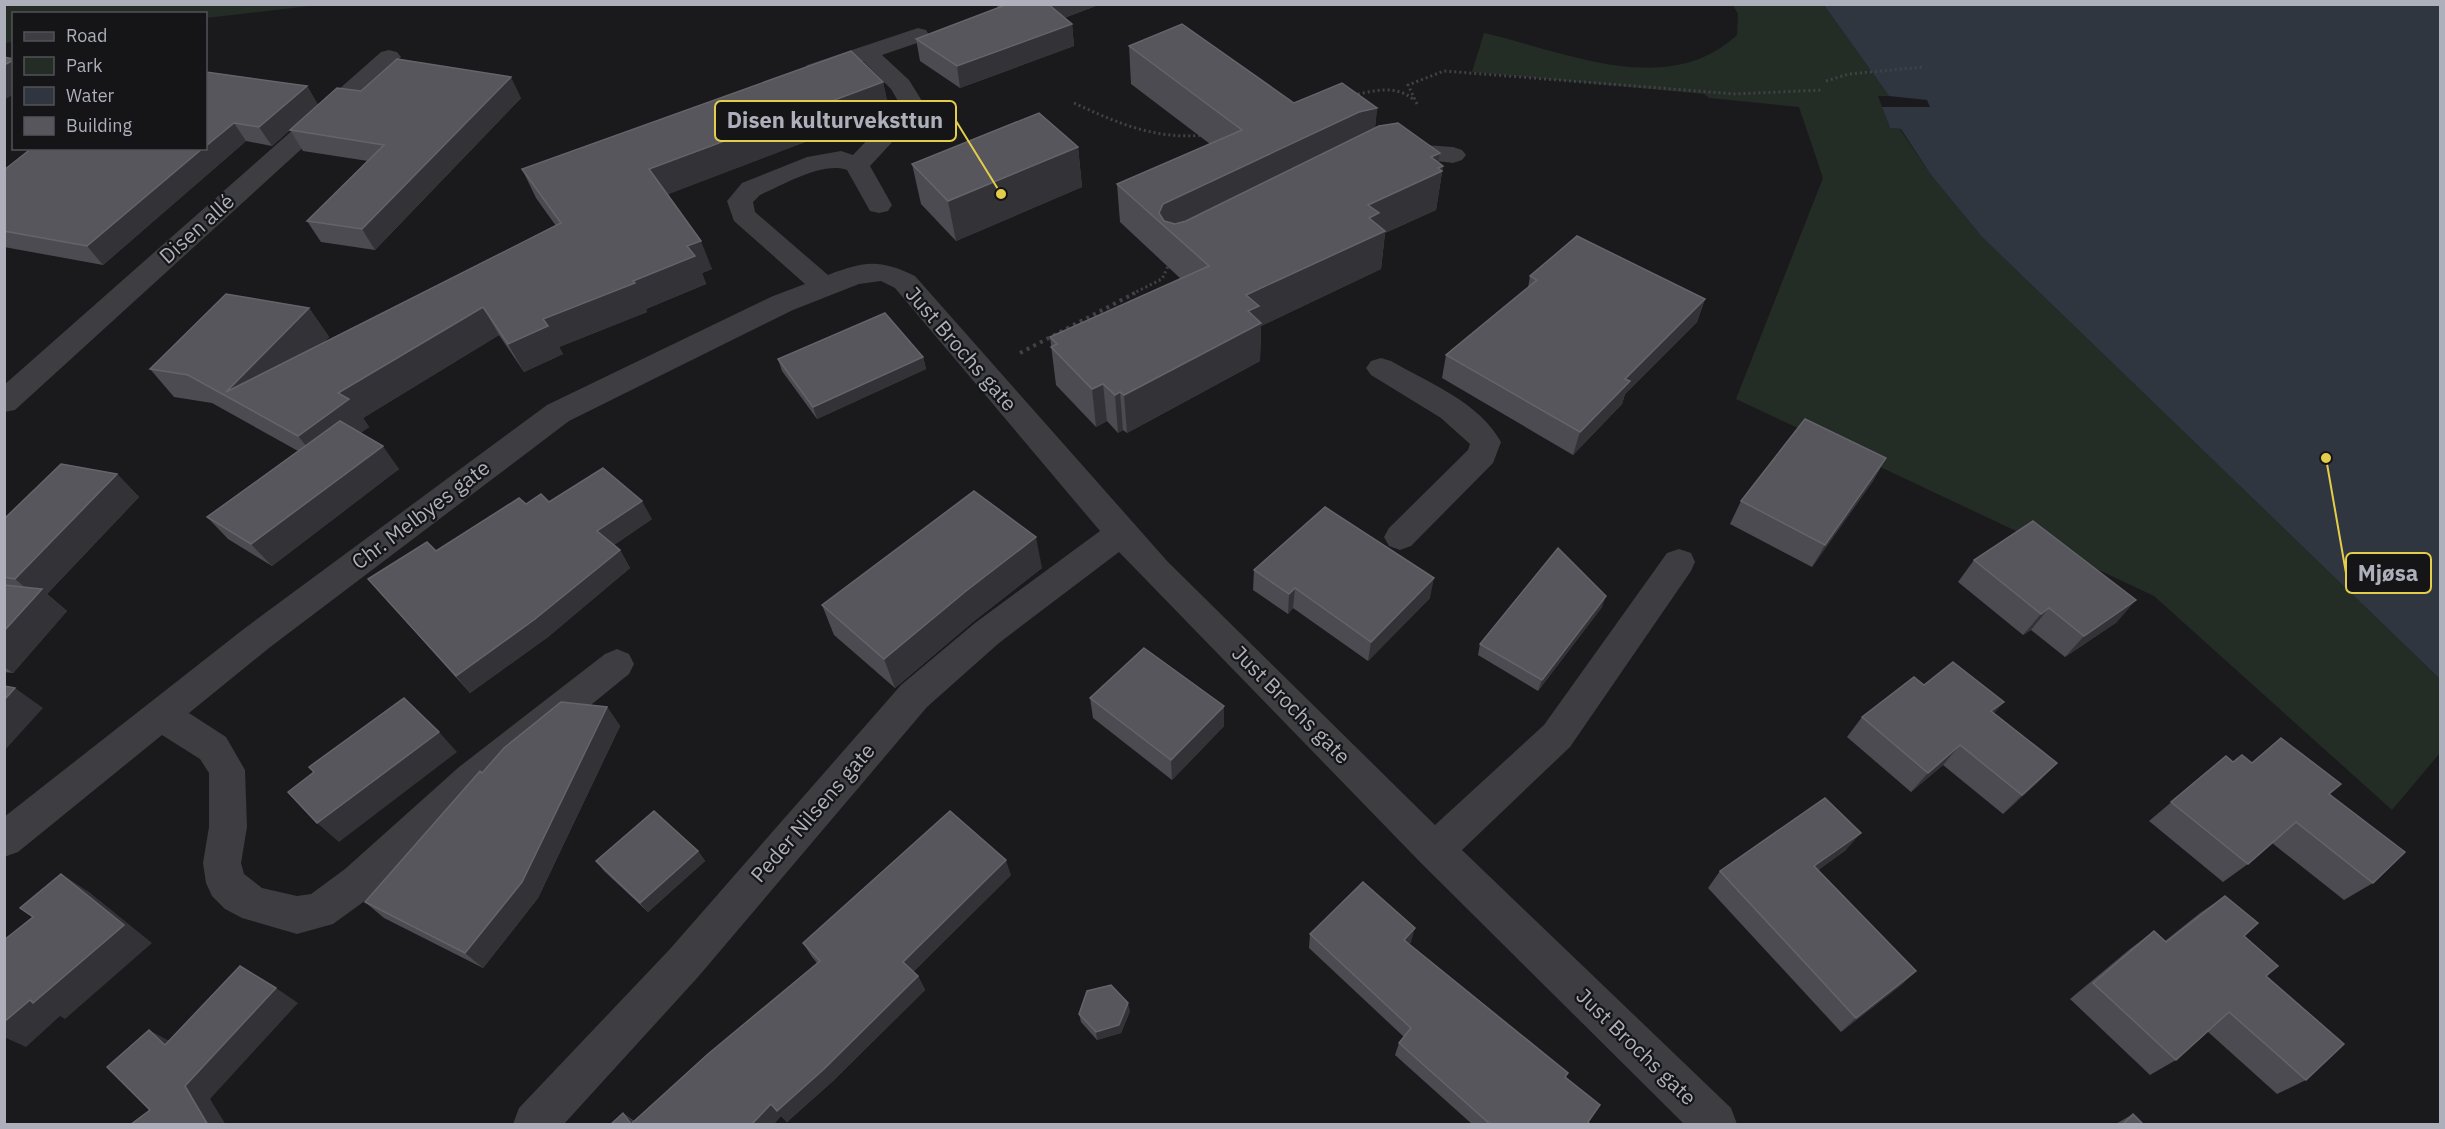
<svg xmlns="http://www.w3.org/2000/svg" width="2445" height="1129" viewBox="0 0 2445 1129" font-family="'IBM Plex Sans',sans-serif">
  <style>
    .green { fill: #242c26 }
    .water { fill: #30363f }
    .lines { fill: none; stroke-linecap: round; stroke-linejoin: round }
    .path-far1 { stroke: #414247; stroke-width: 3; stroke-dasharray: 2 3; stroke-linecap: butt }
    .path { stroke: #414247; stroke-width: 4; stroke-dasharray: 3 4.5; stroke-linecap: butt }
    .minor { fill: #3d3d42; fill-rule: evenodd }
    .wall { fill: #4b4b51 }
    .shaded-wall { fill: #333337 }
    .building { fill: #56565c; stroke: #64646b; stroke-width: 1.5 }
    .labels { text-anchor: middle; stroke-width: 4.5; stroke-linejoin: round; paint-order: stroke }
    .street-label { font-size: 21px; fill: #adafba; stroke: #151517 }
    .leader { fill: none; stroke: #e4ce49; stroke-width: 2 }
    .callout-dot { fill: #e4ce49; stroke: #151517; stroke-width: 2 }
    .callout { fill: #151517; stroke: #e4ce49; stroke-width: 2 }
    .callout-label { font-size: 22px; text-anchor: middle; font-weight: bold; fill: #adafba }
  </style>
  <rect width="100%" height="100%" fill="#1a1a1c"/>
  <g class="green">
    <polygon points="4,5 5,4 318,5 206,18 206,14 14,14 13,42 5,43"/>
    <path d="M1733,5H1824L1889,96H1878L1890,128L1900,129L1931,175L1982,237L2440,679V753L2392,810L2154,596L1736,399L1823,178L1799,107L1709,98L1704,94L1472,72L1484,33C1564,51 1667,100 1737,35L1738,14Z"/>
  </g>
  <polygon class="water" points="1824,5 2440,5 2440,679 1982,237 1931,175 1901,129 1890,128 1882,107 1930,107 1927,100 1889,96"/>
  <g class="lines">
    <g class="path-far1">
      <polyline points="1826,81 1849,74 1924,67"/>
      <path d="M1353,95C1374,91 1396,84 1414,100"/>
      <path d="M1074,103C1117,123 1156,140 1204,135"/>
      <polyline points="1417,104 1408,85 1444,71 1735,94 1822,90"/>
      <polyline points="1132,294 1162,279 1170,262"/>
    </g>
    <polyline class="path" points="1020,353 1135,293"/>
    <g class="minor">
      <path d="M918,28L926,30L929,35L926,40L882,55L909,80L922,101L909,124L870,166L892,205L888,211L879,213L870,211L847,170C823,161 783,185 760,195L753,202L755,212L828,275C865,261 879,259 915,276L1168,562L1435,825L1544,725L1667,553L1679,549L1691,553L1695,562L1691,571L1570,747L1462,850L1731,1108L1737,1124H1684L1421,863L1119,552L999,643L927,707L698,977L564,1124H513L519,1108L670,949L901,685L975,623L1100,531L895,288L881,281L859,284L793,310L569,421L269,648L189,713L226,737L245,770L247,827L241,863L244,874L262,888L297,896L311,894L345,869L459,767L605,654L617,649L629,654L634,664L629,674L485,791L373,895L333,924L297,934L242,918L225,909L212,896L206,883L203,863L209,827V773L200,759L162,735L18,852L4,857V817L245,628L547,405L773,296L805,284L734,221L727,201L742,183L807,157L841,151L853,155L890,116L898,101L891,89L863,61L815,77L807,75L803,70L807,65Z"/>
      <polygon points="389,50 397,52 401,57 397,62 15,410 4,412 4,385 381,52"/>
      <polygon points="1395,143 1453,147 1462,150 1466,155 1462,160 1453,163 1386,155 1383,150 1386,145"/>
      <path d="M1381,358L1391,361C1429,383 1479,402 1501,442L1493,463L1411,546L1400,550L1389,546L1384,537L1389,528L1468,450L1470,444L1441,418L1371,375L1366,368L1371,361Z"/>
    </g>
  </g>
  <g class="wall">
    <polygon points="995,4 1101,4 1064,18 1072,24 1074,46 960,88 920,61 916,39 999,8"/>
    <polygon points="1129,46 1294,103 1377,108 1375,128 1440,153 1439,163 1443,166 1436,210 1385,233 1381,269 1261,326 1260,361 1127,433 1123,430 1118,433 1107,421 1096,427 1056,385 1050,337 1181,279 1120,222 1117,184 1210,144 1131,84"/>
    <polygon points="206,72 307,86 318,105 272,146 246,141 103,265 4,247 4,170"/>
    <polygon points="883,82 889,110 668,194 712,269 702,273 706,284 646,309 647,312 559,347 563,354 524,372 499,335 363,418 369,427 360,433 399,469 272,566 228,539 207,517 298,451 212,403 174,397 150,369 309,308 329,337 323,343 556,226 536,198 522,169"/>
    <polygon points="361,91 521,98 375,250 321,242 307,221 368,161 303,151 290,130"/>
    <polygon points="1078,147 1082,187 956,241 921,204 912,164"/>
    <polygon points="1530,276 1705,299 1697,322 1625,394 1622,404 1573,455 1442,378 1446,355 1528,288"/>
    <polygon points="923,357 926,369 817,419 782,371 778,359"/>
    <polygon points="1886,458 1873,481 1812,567 1730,524 1741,501"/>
    <polygon points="117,474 139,497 47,594 67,611 13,673 4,672 4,519"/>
    <polygon points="549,502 652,519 614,545 620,550 630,568 548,637 470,693 368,579 436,551 526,504"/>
    <polygon points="1974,560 2117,622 2065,657 2031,630 2023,635 1958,582"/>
    <polygon points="1042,568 974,621 895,688 834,635 822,605"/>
    <polygon points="1254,570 1430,598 1368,661 1293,608 1288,614 1253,590"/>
    <polygon points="1602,607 1538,691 1478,655 1480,644"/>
    <polygon points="1924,685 1994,713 2057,763 2037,783 2003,814 1943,765 1911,792 1847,737 1862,717"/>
    <polygon points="1090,698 1224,706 1224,726 1172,780 1093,718"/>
    <polygon points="607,707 620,726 538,898 483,968 384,918 365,902 482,773"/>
    <polygon points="2281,738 2329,794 2373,883 2344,900 2272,843 2248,864 2223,882 2149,821 2226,756 2233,762 2252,762"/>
    <polygon points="1846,850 1818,870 1916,971 1900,986 1841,1032 1708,888 1720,871"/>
    <polygon points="698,851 705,861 648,912 604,871 596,861"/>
    <polygon points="1011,875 913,972 918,976 925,990 833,1081 787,1122 781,1116 773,1125 610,1125 623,1113 634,1121 817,963 812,957 803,943"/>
    <polygon points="2225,896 2244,936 2266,976 2306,1080 2277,1094 2207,1031 2176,1060 2150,1075 2070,999 2130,949 2154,931 2165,941 2200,913"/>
    <polygon points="1310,934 1411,942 1409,944 1565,1077 1588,1122 1591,1125 1473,1125 1395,1055 1399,1043 1404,1037 1309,948"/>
    <polygon points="1130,1011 1121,1033 1097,1040 1081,1022 1079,1014"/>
    <polygon points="2133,1114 2144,1125 2114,1125"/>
  </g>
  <g class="shaded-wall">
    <polygon points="1045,4 1101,4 1047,24"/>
    <polygon points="1072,24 1074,46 960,88 957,66"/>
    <polygon points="14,60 14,94 4,100 4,65"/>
    <polygon points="511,77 521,98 375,250 362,229"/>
    <polygon points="883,82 889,110 661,197 649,169"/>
    <polygon points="307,86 318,105 272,146 259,127"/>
    <polygon points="1377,108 1373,146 1177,237 1160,222 1159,213 1163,204 1359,112"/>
    <polygon points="234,123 246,141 103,265 87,246 203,148 206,148 206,146"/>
    <polygon points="1078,147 1082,187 956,241 948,201"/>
    <polygon points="1440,153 1438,168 1443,166 1436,210 1385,233 1381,269 1261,326 1260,361 1127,433 1124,395 1246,295 1431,157"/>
    <polygon points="701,241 712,269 702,273 706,284 646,309 647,312 559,347 563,354 524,372 508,344 543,319 633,281 687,246"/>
    <polygon points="1705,299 1697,322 1625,394 1622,404 1573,455 1580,432 1625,379"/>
    <polygon points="483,307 499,335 363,418 369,427 320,463 298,436 338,393"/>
    <polygon points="309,308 329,337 256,412 226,392"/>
    <polygon points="923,357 926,369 817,419 813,407"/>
    <polygon points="1103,384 1107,421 1096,427 1092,389"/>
    <polygon points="1120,392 1123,430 1118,433 1115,395"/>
    <polygon points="383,446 399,469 272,566 251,544"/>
    <polygon points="1886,458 1873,481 1812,567 1825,545"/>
    <polygon points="117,474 139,497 47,594 67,611 13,673 4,667 4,631 35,596 15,579"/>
    <polygon points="642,501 652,519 608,549 597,531"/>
    <polygon points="1036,537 1042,568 974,621 895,688 884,659 966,591"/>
    <polygon points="620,550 630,568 548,637 470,693 456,676"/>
    <polygon points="1434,578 1430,598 1368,661 1371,642"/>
    <polygon points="1295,588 1293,608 1288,614 1289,594"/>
    <polygon points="1606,596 1602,607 1538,691 1542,680"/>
    <polygon points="2136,600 2117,622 2065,657 2084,636"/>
    <polygon points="2049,608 2031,630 2023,635 2041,614"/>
    <polygon points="15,688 43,708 4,751 4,700"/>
    <polygon points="2004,702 1986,722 1991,711"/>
    <polygon points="1224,706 1224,726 1172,780 1171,760"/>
    <polygon points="607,707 620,726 538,898 483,968 465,953"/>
    <polygon points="439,732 457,752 339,842 317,823"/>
    <polygon points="1960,745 1943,765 1911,792 1928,773"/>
    <polygon points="2057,763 2037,783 2003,814 2022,795"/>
    <polygon points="1861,833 1846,850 1801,883 1814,866"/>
    <polygon points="698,851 705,861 648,912 640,903"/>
    <polygon points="1006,860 1011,875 909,976 903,962"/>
    <polygon points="61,874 89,892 152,943 65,1019 60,1016 26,1047 4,1037 4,1022"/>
    <polygon points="1415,928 1411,942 1401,953 1404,940"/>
    <polygon points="1916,971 1900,986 1841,1032 1856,1018"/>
    <polygon points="918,976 925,990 833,1081 787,1122 781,1116 773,1125 751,1125 771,1104"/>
    <polygon points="276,988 298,1003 210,1099 226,1125 208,1125 185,1086"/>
    <polygon points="1128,1003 1130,1011 1121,1033 1097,1040 1096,1032"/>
    <polygon points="149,1030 175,1044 165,1045"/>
    <polygon points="623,1113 637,1125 633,1125"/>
  </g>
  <g class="building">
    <polygon points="1008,4 1048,4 1072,24 957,66 916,39"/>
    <polygon points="1182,24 1294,103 1342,83 1377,108 1359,112 1163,204 1159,213 1164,221 1175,224 1186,221 1379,126 1398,123 1440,153 1431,157 1443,166 1438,168 1442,171 1368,205 1379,213 1369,218 1385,231 1246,295 1259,306 1248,311 1261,323 1124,395 1120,392 1115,395 1103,384 1092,389 1051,347 1057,344 1050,337 1209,266 1117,184 1242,130 1129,46"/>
    <polygon points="851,51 883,82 649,169 701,241 687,246 695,256 633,281 635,283 543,319 548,326 508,344 483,307 338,393 349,399 298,436 188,375 150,369 226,294 309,308 226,392 561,223 522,169"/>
    <polygon points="4,57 14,59 14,60 4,65"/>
    <polygon points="397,59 511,77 362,229 307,221 384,145 290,130 337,88 361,91"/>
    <polygon points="206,72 307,86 259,127 234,123 206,146"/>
    <polygon points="1039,113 1078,147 948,201 912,164"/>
    <polygon points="32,148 203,148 87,246 4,231 4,170"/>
    <polygon points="1577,236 1705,299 1625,379 1630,381 1580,432 1446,355 1537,280 1530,276"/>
    <polygon points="885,313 923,357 813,407 778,359"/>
    <polygon points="1805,419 1886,458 1825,545 1741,501"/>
    <polygon points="340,421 383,446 251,544 207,517"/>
    <polygon points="61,464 117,474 15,579 4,577 4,519"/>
    <polygon points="603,468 642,501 597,531 620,550 535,619 456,676 368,579 427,542 436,551 519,498 526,504 541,494 549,502"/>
    <polygon points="974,491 1036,537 966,591 884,659 822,605"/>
    <polygon points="1325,507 1434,578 1371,642 1295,588 1289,594 1254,570"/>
    <polygon points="2033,521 2136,600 2084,636 2049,608 2041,614 1974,560"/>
    <polygon points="1558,548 1606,596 1542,680 1480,644"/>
    <polygon points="4,585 42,589 4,631"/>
    <polygon points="1144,648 1224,706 1171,760 1090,698"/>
    <polygon points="1953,662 2004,702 1991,711 2057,763 2022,795 1960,745 1928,773 1862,717 1914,677 1924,685"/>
    <polygon points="4,686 15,688 4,700"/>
    <polygon points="404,698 439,732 317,823 288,792 314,772 309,767"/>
    <polygon points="561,702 607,707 522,882 465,953 365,902 480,771 482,773 504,748"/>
    <polygon points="2281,738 2341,784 2329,794 2405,852 2373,883 2296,822 2248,864 2171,802 2226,756 2233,762 2242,755 2252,763"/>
    <polygon points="1825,798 1861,833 1814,866 1916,971 1856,1018 1720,871"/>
    <polygon points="654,811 698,851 640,903 596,861"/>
    <polygon points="950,811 1006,860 903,962 918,976 824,1069 777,1111 771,1104 751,1125 610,1125 623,1113 631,1124 708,1054 820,961 803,943"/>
    <polygon points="61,874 124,925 33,1003 30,1000 4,1022 4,940 33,917 20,908"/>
    <polygon points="1363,882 1415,928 1404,940 1568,1073 1565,1077 1600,1105 1588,1122 1591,1125 1491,1125 1399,1043 1411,1028 1310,934"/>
    <polygon points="2225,896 2258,923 2244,936 2278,966 2266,976 2344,1044 2306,1080 2229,1012 2176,1060 2093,983 2154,931 2166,942"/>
    <polygon points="240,966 276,988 185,1086 208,1125 130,1125 150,1110 107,1067 149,1030 165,1045"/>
    <polygon points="1111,985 1128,1003 1119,1025 1096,1032 1079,1014 1087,991"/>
    <polygon points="2133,1114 2144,1125 2122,1125"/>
  </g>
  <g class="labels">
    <g class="street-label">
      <text transform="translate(197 229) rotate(-42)" y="7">Disen allé</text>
      <text transform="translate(961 349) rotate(49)" y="7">Just Brochs gate</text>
      <text transform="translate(421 515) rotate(-37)" y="7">Chr. Melbyes gate</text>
      <text transform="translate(1291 705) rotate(45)" y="7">Just Brochs gate</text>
      <text transform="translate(813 813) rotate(-49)" y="7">Peder Nilsens gate</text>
      <text transform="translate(1636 1047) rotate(44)" y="7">Just Brochs gate</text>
    </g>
  </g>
  <path class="leader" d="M1001 194L956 121M2326 458L2346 573"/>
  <g class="callout-dot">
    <circle cx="1001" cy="194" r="6"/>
    <circle cx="2326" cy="458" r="6"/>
  </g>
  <g class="callout">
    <rect x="715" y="101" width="241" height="40" rx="6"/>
    <rect x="2346" y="553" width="85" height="40" rx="6"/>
  </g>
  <g class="callout-label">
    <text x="835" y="128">Disen kulturveksttun</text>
    <text x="2388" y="581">Mjøsa</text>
  </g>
  <rect width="2445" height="1129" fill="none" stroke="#adafba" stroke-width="12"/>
  <rect x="12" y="12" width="195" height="138" fill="#151517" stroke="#525358" stroke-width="1.5"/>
  <rect x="24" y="32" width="30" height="9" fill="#3d3d42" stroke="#525358" stroke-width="1.5"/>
  <text x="66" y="42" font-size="18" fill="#adafba">Road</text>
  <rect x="24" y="57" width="30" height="18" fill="#242c26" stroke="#525358" stroke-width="1.5"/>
  <text x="66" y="72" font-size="18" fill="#adafba">Park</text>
  <rect x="24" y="87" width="30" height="18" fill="#30363f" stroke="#525358" stroke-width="1.5"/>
  <text x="66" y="102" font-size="18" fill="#adafba">Water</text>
  <rect x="24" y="117" width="30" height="18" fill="#56565c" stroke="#525358" stroke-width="1.5"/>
  <text x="66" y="132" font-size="18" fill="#adafba">Building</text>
</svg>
